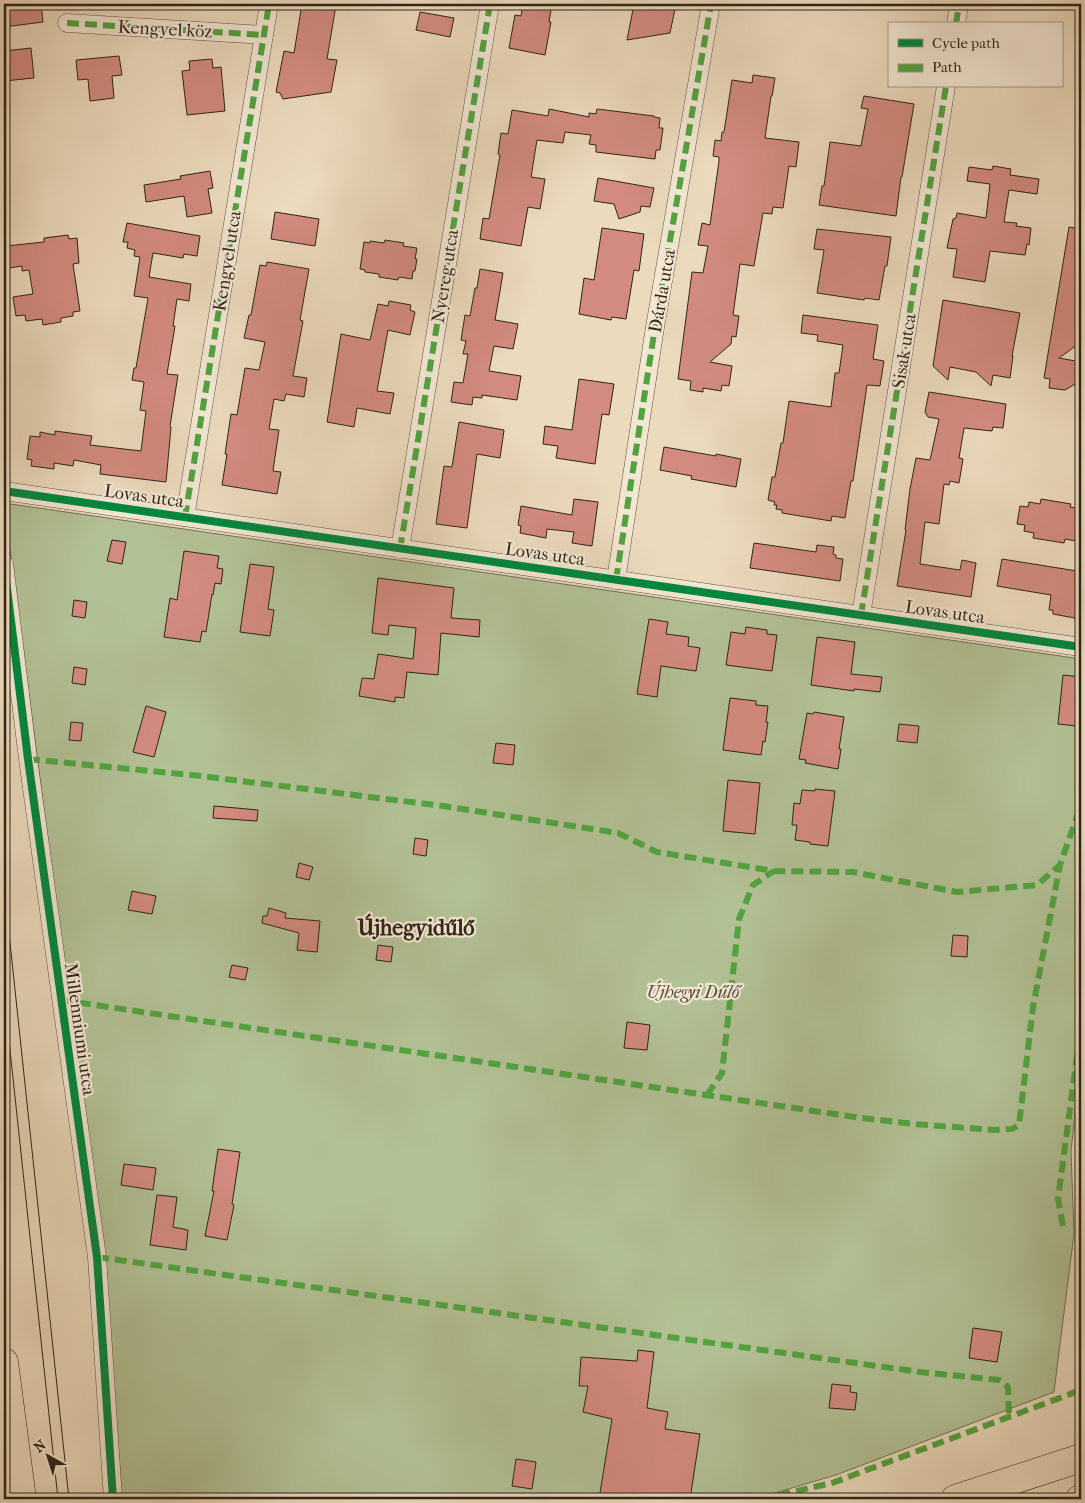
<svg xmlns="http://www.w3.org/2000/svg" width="1085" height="1503" viewBox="0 0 1085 1503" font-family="'IM FELL French Canon',serif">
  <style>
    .green { fill: #b2c195; stroke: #707257 }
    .building { fill: #d38b80; stroke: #2e2419 }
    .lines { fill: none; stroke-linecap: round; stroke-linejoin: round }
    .minor-casing { stroke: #5e5242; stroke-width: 19 }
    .primary-casing { stroke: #2e2419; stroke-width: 29 }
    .trunk-casing { stroke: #2e2419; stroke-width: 29 }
    .minor { stroke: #f3e7d4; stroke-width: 18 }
    .primary { stroke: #ecdabd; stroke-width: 28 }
    .trunk { stroke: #ecdabd; stroke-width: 28 }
    .tram { stroke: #2e2419; stroke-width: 1 }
    .quiet { stroke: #52a340; stroke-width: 6; stroke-dasharray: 12 6; stroke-linecap: butt }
    .cycleway-casing { stroke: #f3e7d4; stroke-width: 11 }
    .cycleway { stroke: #00873e; stroke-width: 8 }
    .labels { text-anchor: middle; stroke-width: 4.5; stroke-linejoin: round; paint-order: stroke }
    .street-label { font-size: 18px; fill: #2e2419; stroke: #f3e7d4 }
    .park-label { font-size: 18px; font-style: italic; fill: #4f4b38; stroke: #f3e7d4 }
    .district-label { font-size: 22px; font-weight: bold; fill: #2e2419; stroke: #f3e7d4 }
  </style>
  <rect width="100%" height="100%" fill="#ecdabd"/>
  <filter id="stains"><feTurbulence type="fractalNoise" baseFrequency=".004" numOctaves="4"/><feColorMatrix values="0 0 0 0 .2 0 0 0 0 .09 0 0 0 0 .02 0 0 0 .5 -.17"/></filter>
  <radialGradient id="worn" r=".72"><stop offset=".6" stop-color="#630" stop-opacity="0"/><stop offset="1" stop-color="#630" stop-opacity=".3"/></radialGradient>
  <polygon class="green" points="4,503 1081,659 1081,1054 1071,1152 1074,1234 1054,1392 836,1475 754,1499 122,1499 105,1276"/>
  <g class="building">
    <polygon points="4,4 41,4 43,22 4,27"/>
    <polygon points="302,4 325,4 336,5 327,59 337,60 331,92 283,99 280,93 276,92 284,51 294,53"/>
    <polygon points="523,4 552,4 549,22 551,22 545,55 509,48 515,15 521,16"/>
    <polygon points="634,4 648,4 675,9 670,33 627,40"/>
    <polygon points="420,12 454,18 450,37 416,30"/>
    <polygon points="31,48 34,78 4,81 4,51"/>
    <polygon points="119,56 122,75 112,76 114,98 90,101 88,79 78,80 76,60"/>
    <polygon points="212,59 213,68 221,67 225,111 187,115 182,71 190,70 189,61"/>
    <polygon points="753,75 775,78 772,96 771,96 765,138 799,142 796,167 789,166 783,208 773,207 772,214 763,213 754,266 740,264 733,315 739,316 736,337 732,336 731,344 710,362 732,366 729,386 722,385 721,391 703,388 703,392 690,390 691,381 678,379 692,272 703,273 708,246 698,245 702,223 710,225 719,161 719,157 713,156 715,140 721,141 722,132 724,132 732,80 752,83"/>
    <polygon points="864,96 914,104 902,177 901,177 896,216 819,205 822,186 824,186 830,142 861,146 868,109 861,108"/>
    <polygon points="549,109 589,117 589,113 596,114 597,109 654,116 654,117 660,118 659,128 663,128 660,150 656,150 655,159 596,152 596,145 589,144 591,135 565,132 563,143 537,140 531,177 545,179 540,209 528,207 521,246 480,239 483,218 489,219 500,155 498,154 501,133 508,134 512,110 548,116"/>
    <polygon points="993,166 1011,169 1010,175 1039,179 1037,194 1009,190 1004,222 1017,223 1016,226 1031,228 1029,245 1027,244 1025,255 990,251 985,282 953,277 957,249 947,248 953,219 956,218 957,213 986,218 990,184 967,181 969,167 992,170"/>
    <polygon points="210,171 213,188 208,189 212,213 187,217 184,196 146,202 144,185 181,179 180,176"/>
    <polygon points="598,178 654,188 650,207 641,206 640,212 619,219 614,204 594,201"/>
    <polygon points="275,212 319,219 315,246 271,239"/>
    <polygon points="127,223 200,236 197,256 184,254 183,258 153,253 149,277 191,284 189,301 177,299 173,326 175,326 167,374 178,375 170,426 171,427 166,482 100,474 101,465 74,460 73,466 54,463 54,469 31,466 32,460 27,459 30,436 40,437 40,432 55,435 55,431 92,436 90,445 141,451 146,411 140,410 144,382 132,380 134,368 136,368 148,298 134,296 140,257 134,256 135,250 127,248 128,242 123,242"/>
    <polygon points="1069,227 1081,229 1081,342 1059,358 1081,362 1077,383 1065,390 1049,388 1050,379 1044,378"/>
    <polygon points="602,228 644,234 639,271 634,270 626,319 612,317 611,320 579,314 584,278 594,280"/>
    <polygon points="817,229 891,237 887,266 885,266 879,300 865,298 864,300 817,293 824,250 814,249"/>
    <polygon points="68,235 69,239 77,238 79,263 73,264 80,311 73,312 73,316 61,318 61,322 43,325 42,319 26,321 25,315 16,316 13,297 33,294 29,270 22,271 22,266 9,268 6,246 44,242 44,238"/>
    <polygon points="385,240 404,243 403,246 417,248 415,259 417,259 415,271 413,271 412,279 399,277 398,280 379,277 379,274 365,272 365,270 360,269 364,242 370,243 370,241 384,243"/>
    <polygon points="267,262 309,269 300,320 303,321 293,376 307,378 304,397 286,394 284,401 274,399 269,429 279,430 273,471 281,472 277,494 222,485 227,454 225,454 231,414 237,415 245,368 259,370 265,342 244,338 249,315 251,315 260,265 266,266"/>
    <polygon points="480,269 503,273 495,320 518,324 513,349 494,346 489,371 521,376 517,400 482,395 482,398 473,397 472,405 451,402 454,382 463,383 468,354 463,354 466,341 461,340 465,315 470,316 475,288 477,288"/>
    <polygon points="943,300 1020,313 1012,356 1013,356 1010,378 993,375 991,386 976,372 950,367 948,380 933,366"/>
    <polygon points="389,301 411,305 410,310 415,312 410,335 388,330 377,391 394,393 390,414 357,408 354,427 327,422 341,334 370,340 378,304 388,306"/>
    <polygon points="803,315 878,325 873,359 884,361 880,386 867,385 853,481 851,481 845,518 832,516 831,521 782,513 782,510 776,509 777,505 774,505 775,502 768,500 772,477 775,477 781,443 783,443 789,401 831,407 835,373 839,373 843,345 817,341 818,335 801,333"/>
    <polygon points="579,379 614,384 609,415 602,414 595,464 556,458 558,446 543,444 545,426 572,430"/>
    <polygon points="929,392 1006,404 1003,428 993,427 992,431 964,428 959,458 963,459 959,483 950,481 949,485 944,484 939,524 925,522 920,564 960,570 962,560 976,563 971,597 897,586 906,530 905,530 910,489 916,458 930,460 939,419 928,417 925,412"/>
    <polygon points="459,422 504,430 500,458 477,454 467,528 436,524 444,466 452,467"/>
    <polygon points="664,447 716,456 716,454 741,459 736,487 691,479 692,476 660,470"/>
    <polygon points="574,499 598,502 592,546 572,543 574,532 547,529 546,538 520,533 521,526 518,525 521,506 572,515"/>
    <polygon points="1041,499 1071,504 1070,507 1081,509 1081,542 1065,539 1064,543 1033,538 1034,533 1024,531 1025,525 1017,524 1020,506 1028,507 1029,502 1040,504"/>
    <polygon points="112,540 126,542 122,564 107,561"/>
    <polygon points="754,543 816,552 817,545 834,547 833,554 836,555 836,558 843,559 840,581 750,568"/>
    <polygon points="184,551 219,556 217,568 223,569 221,584 215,583 213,595 212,594 206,632 202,631 200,642 164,637 170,598 177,600"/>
    <polygon points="1002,559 1077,571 1077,573 1081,574 1081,611 1080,619 1053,614 1053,610 1049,610 1051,595 997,586"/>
    <polygon points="250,564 274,567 268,609 274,610 270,636 240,632"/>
    <polygon points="378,578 454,588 451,618 480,620 479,637 441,633 438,675 407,672 404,698 395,697 395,702 359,696 362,678 374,679 378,654 413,659 416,628 389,625 388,635 372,633"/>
    <polygon points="74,600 87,602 85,618 72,616"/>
    <polygon points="649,619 668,622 666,634 689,637 688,646 700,648 696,671 661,666 657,697 637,694"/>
    <polygon points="746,627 767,630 767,634 777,635 772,671 726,665 731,632 745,634"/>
    <polygon points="817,637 855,642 851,674 882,677 880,692 854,689 854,691 811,685"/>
    <polygon points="74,667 87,669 85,685 72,683"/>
    <polygon points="1063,675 1081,677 1077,726 1058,724"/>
    <polygon points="730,698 756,701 756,705 768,706 766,722 768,722 765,742 763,741 761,755 723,750"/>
    <polygon points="146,706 166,712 154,757 133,752"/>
    <polygon points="814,712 844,717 839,749 841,749 838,769 805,763 806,760 799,759 807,713 813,714"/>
    <polygon points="71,722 83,723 81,741 69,740"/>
    <polygon points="899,724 919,726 917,743 897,741"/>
    <polygon points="496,743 515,745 513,765 493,763"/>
    <polygon points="728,780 760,783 755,834 723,831"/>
    <polygon points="815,789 835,791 828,846 810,844 810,842 795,840 797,825 792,825 794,803 800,804 802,790 815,791"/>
    <polygon points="214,806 258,810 257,821 213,818"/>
    <polygon points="415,838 428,840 426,856 413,854"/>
    <polygon points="299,863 313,867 309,880 296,877"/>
    <polygon points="132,891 156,896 152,914 128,910"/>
    <polygon points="269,908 286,913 285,918 320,921 317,952 297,950 299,933 262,923 263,916 267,916"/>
    <polygon points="953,935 968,936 967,957 951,956"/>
    <polygon points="378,945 393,947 391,962 376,960"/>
    <polygon points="232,965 248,968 245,980 229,977"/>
    <polygon points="627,1022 650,1025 647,1050 624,1048"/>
    <polygon points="218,1149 240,1152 232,1204 234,1205 227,1240 205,1236 214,1191 212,1191"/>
    <polygon points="124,1164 156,1168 153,1190 121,1185"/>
    <polygon points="157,1195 177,1197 173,1227 188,1230 186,1250 150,1245"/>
    <polygon points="973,1328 1002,1332 997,1362 969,1358"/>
    <polygon points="638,1350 654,1352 647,1408 668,1412 665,1429 700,1434 690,1499 656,1494 655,1499 599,1499 612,1419 583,1412 588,1386 579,1386 581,1357 637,1361"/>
    <polygon points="832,1384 851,1386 850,1392 857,1393 855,1410 829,1408"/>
    <polygon points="516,1459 536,1462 532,1489 512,1486"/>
  </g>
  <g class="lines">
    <defs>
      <g id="minor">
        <polyline points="67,23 264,35"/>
        <polyline points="956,24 959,4"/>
        <polyline points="4,491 1081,647"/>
        <polyline points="185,517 269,4"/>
        <polyline points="400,549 490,4"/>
        <polyline points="4,564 28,759 97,1257 113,1499"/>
        <polyline points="616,580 655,327 711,4"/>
        <polyline points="861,615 946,86"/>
      </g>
      <polyline id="primary" points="4,1362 22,1499"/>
      <g id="trunk">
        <polyline points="955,1499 1081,1458"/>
        <polyline points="1080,1499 1081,1499"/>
      </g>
    </defs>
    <use href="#minor" class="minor-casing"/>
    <use href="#primary" class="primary-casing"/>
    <use href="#trunk" class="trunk-casing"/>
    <use href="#minor" class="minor"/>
    <use href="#primary" class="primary"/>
    <use href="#trunk" class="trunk"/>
    <g class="tram">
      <polyline points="4,886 69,1499"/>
      <polyline points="4,994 58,1499"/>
    </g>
    <g class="quiet">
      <polyline points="67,23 264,35"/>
      <polyline points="956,24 959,4"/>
      <polyline points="185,517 269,4"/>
      <polyline points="400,549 490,4"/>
      <polyline points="616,580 655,327 711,4"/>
      <polyline points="861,615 946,86"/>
      <polyline points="28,759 201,776 443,806 618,833 657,852 774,871 853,872 957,892 1037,885 1060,865"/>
      <polyline points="61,1000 862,1118 914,1124 994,1130 1012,1129 1019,1125 1033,1007 1060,865 1080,808 1081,800"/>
      <polyline points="707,1095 722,1073 739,919 753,885 774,871"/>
      <polyline points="1063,1226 1058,1199 1081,1026"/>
      <polyline points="97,1257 920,1372 999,1380 1008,1387 1009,1416"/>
      <polyline points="761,1499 832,1483 1081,1390"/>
    </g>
    <defs>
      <g id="cycleway">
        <polyline points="4,491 1081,647"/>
        <polyline points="4,564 28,759 97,1257 113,1499"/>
      </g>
    </defs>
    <use href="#cycleway" class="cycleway-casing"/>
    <use href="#cycleway" class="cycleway"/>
  </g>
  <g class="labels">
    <g class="street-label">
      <text transform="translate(165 29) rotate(3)" y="6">Kengyel köz</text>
      <text transform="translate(227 261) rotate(-81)" y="6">Kengyel utca</text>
      <text transform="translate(445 276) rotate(-81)" y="6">Nyereg utca</text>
      <text transform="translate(662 291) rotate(-80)" y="6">Dárda utca</text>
      <text transform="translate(904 351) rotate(-81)" y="6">Sisak utca</text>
      <text transform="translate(144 496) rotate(8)" y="6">Lovas utca</text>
      <text transform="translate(545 554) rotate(8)" y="6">Lovas utca</text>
      <text transform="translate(945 612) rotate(8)" y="6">Lovas utca</text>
      <text transform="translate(80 1029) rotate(82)" y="6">Millenniumi utca</text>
    </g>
    <g class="park-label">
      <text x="693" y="998">Újhegyi Dűlő</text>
    </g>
    <g class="district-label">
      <text x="416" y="935">Újhegyidűlő</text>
    </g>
  </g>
  <rect width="1085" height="1503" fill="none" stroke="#ecdabd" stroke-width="20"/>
  <rect x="5" y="5" width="1075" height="1493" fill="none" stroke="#2e2419" stroke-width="2.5"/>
  <rect x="10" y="10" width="1065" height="1483" fill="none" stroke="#2e2419"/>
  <rect x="888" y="22" width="175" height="65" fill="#f3e7d4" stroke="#a49989"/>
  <rect x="898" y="39" width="25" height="8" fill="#00873e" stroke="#a49989"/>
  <text x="932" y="48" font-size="15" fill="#2e2419">Cycle path</text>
  <rect x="898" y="64" width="25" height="8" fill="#52a340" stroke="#a49989"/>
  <text x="932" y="72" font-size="15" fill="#2e2419">Path</text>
  <g transform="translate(48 1456) rotate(321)" stroke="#f3e7d4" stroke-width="4" paint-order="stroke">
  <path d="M0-4L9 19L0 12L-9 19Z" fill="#2e2419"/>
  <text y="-8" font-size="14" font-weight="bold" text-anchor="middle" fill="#2e2419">N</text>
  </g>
  <rect width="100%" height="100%" filter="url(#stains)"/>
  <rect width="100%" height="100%" fill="url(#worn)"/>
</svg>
